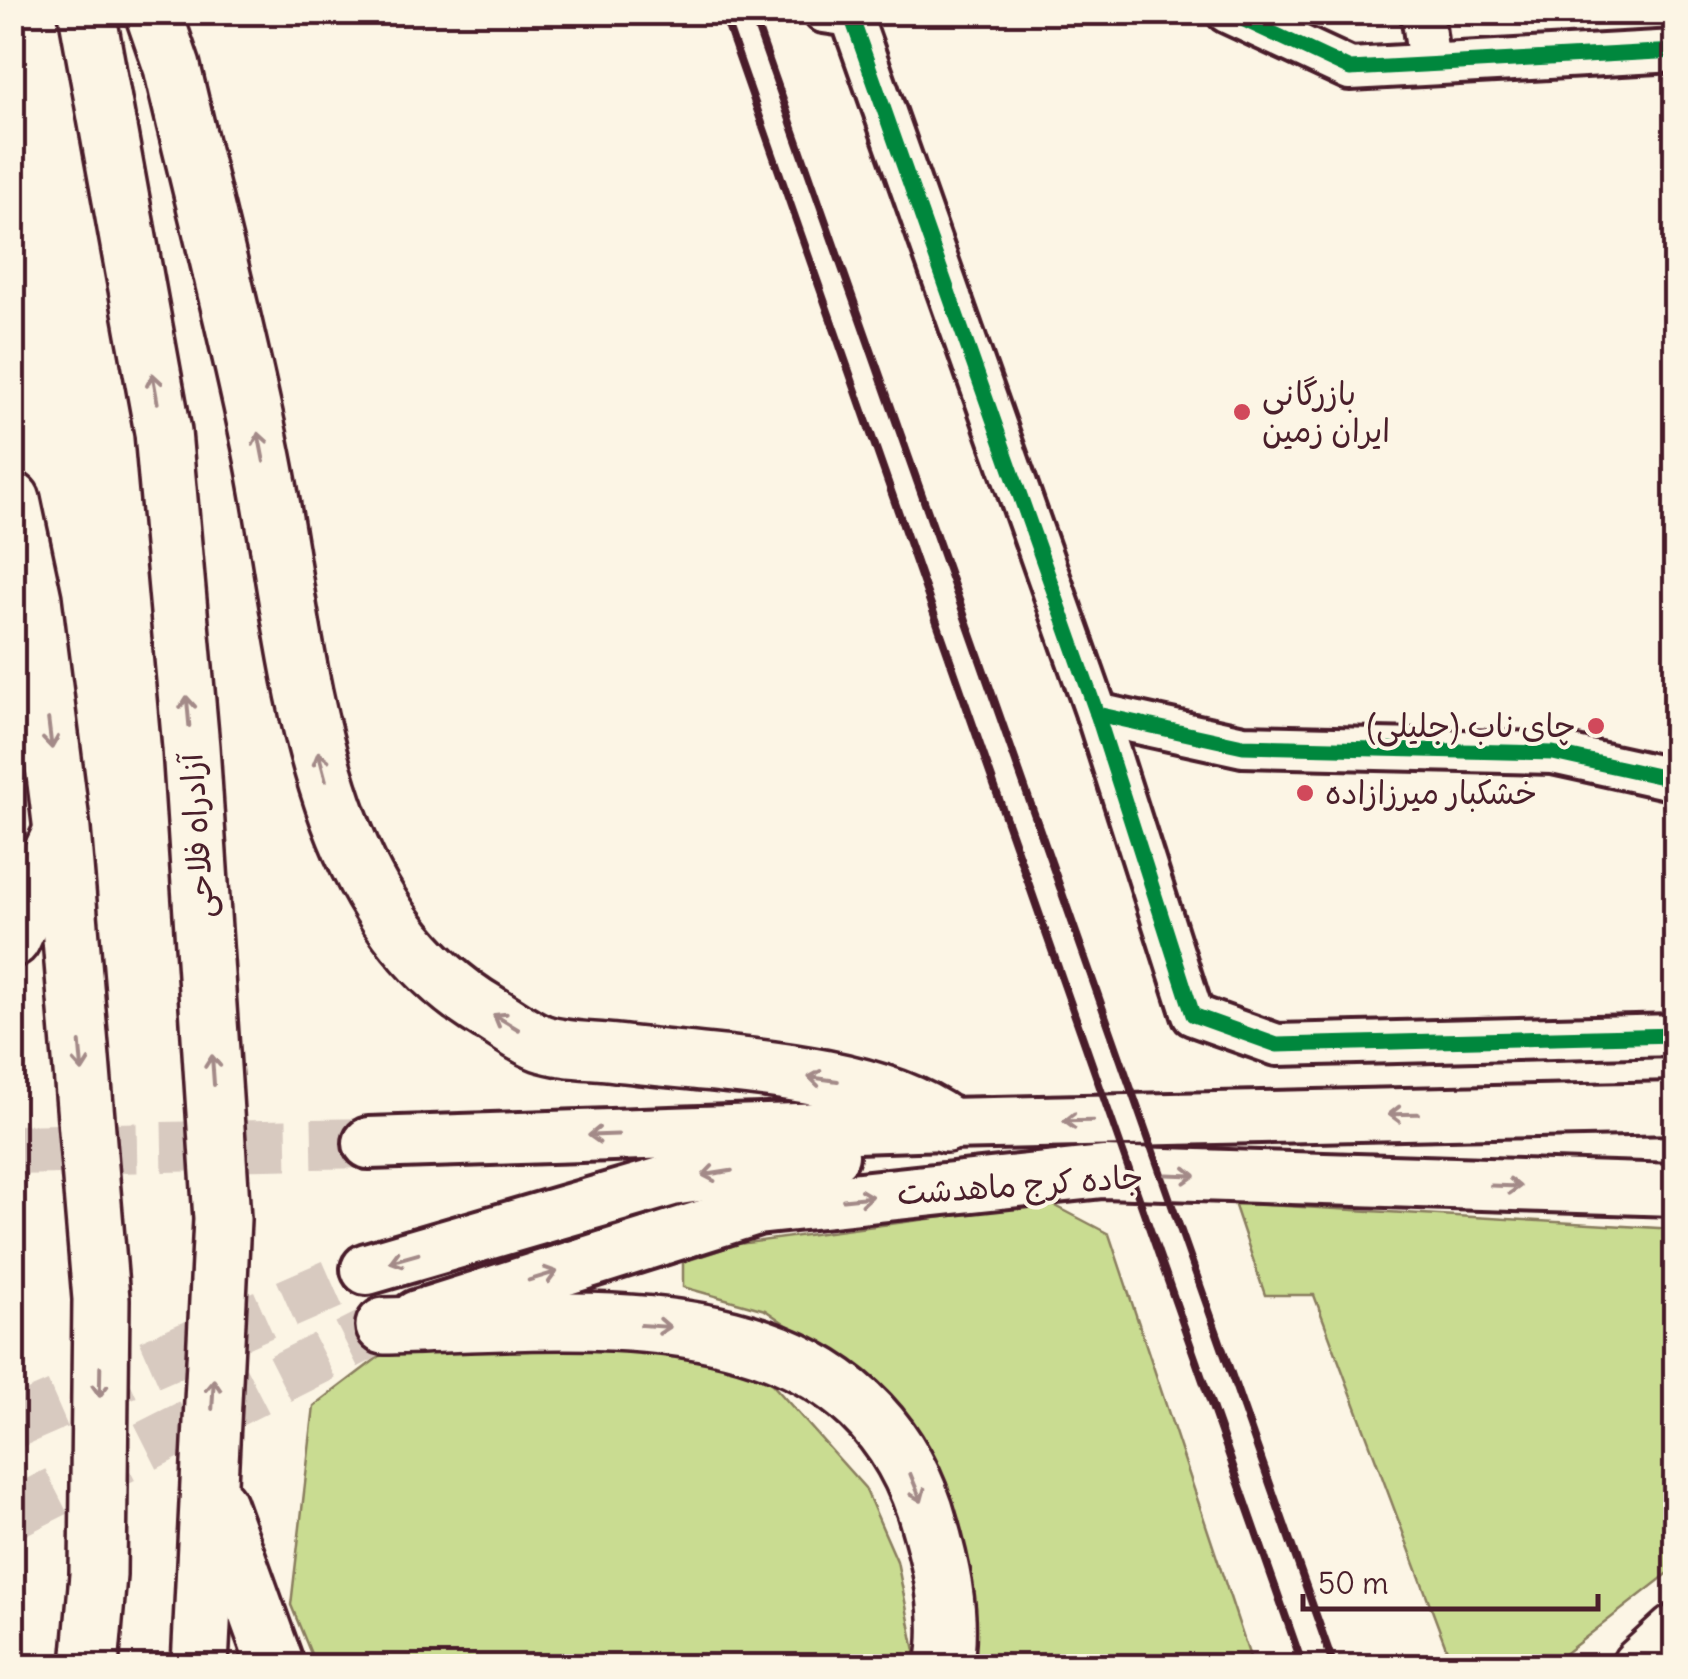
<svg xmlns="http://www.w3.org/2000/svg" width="1688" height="1679" viewBox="0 0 1688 1679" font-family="Delius,'Playpen Sans Arabic',sans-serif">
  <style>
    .green { fill: #c9dc91; stroke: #8a7e5e; stroke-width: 2.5 }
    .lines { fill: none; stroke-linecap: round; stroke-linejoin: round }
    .major-tunnel { stroke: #d8cac0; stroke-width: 50; stroke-dasharray: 50 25; stroke-linecap: butt }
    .minor-casing { stroke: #4a1f2b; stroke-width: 48 }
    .major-casing { stroke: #4a1f2b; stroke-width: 58 }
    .highway-casing { stroke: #4a1f2b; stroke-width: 62 }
    .minor { stroke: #fcf5e5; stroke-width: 40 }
    .major { stroke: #fcf5e5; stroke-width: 50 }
    .highway { stroke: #fcf5e5; stroke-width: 55 }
    .rail { stroke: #4a1f2b; stroke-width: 8 }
    .cycleway-casing { stroke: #fcf5e5; stroke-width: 21 }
    .cycleway { stroke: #00873e; stroke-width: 15 }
    .oneway { stroke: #a38a88 }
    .poi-dot { fill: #d1495b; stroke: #fcf5e5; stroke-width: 4 }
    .labels { text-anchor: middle; stroke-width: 8; stroke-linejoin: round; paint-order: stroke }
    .poi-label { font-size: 32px; fill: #4a1f2b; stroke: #fcf5e5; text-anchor: start }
    .street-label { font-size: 32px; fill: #4a1f2b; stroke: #fcf5e5 }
  </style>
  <rect width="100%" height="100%" fill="#fcf5e5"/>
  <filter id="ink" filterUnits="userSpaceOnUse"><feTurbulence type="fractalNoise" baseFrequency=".01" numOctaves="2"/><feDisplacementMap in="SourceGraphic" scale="20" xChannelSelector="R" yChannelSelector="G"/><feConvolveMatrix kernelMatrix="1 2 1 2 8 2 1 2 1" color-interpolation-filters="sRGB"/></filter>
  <g filter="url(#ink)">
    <g class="green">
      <polygon points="1050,1203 1109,1234 1253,1666 975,1666 960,1554 872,1384 765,1310 683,1287 683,1262 738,1244"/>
      <polygon points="1234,1203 1675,1229 1675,1568 1549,1666 1453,1666 1314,1295 1265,1295"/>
      <polygon points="564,1340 720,1346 772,1384 865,1488 897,1561 918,1666 316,1666 291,1605 314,1406 380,1356"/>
    </g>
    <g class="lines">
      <g class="major-tunnel">
        <polyline points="12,1150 369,1143"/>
        <polyline points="12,1424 367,1269"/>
        <polyline points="12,1514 384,1326"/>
      </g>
      <defs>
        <g id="minor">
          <polyline points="824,12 851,16 1097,714"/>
          <polyline points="1227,12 1350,69 1676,51"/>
          <polyline points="1422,12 1429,64"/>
          <polyline points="1676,780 1553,753 1243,746 1097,714 1193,1015 1277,1045 1676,1035"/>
        </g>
        <g id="major">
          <polyline points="369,1143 946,1124 1676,1108"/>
          <polyline points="367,1269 672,1180 833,1155"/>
          <polyline points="417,1316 757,1209 1103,1172 1676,1190"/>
        </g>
        <g id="highway">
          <polyline points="87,12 163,432 191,747 222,1219 200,1666"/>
          <path d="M153,12L172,67C201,192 234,317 260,443C301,634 301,901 489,1013C505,1022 524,1037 541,1043C564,1051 593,1050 616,1053C711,1065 869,1068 946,1124"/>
          <polyline points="12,500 33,599 62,830 101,1299 98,1575 90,1666"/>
          <polyline points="12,939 61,833"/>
          <path d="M384,1326C573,1322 849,1282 925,1510C940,1559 954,1616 944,1666"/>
          <polyline points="218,1505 276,1666"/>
          <polyline points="1640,1666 1676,1633"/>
        </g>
      </defs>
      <use href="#minor" class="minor-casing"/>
      <use href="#major" class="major-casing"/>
      <use href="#highway" class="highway-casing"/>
      <use href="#minor" class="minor"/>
      <use href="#major" class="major"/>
      <use href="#highway" class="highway"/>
      <g class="rail">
        <polyline points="723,12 1303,1666"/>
        <polyline points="752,12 1334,1666"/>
      </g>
      <defs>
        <g id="cycleway">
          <polyline points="824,12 851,16 1097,714"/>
          <polyline points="1227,12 1350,69 1676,51"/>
          <polyline points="1676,780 1553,753 1243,746 1097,714 1193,1015 1277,1045 1676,1035"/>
        </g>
      </defs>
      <use href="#cycleway" class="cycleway-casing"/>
      <use href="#cycleway" class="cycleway"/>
    </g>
    <defs><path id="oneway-shaft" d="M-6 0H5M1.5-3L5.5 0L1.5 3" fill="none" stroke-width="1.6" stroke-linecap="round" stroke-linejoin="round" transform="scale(2.5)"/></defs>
    <g class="oneway">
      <use href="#oneway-shaft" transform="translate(155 388) rotate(-100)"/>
      <use href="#oneway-shaft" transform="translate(261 447) rotate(-101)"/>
      <use href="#oneway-shaft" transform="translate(188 711) rotate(-95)"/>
      <use href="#oneway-shaft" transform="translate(50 734) rotate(83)"/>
      <use href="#oneway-shaft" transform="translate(322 766) rotate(-105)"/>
      <use href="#oneway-shaft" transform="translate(506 1022) rotate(-149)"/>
      <use href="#oneway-shaft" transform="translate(81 1057) rotate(85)"/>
      <use href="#oneway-shaft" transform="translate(213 1070) rotate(-94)"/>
      <use href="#oneway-shaft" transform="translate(823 1079) rotate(-172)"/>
      <use href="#oneway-shaft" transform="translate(1403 1114) rotate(179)"/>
      <use href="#oneway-shaft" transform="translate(1078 1121) rotate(179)"/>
      <use href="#oneway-shaft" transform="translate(603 1135) rotate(178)"/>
      <use href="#oneway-shaft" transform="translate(717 1173) rotate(171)"/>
      <use href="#oneway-shaft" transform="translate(1181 1175) rotate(2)"/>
      <use href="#oneway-shaft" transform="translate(1506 1186) rotate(2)"/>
      <use href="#oneway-shaft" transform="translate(858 1198) rotate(-6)"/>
      <use href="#oneway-shaft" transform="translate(404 1258) rotate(164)"/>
      <use href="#oneway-shaft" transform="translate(543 1276) rotate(-17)"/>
      <use href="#oneway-shaft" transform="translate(656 1326) rotate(4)"/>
      <use href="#oneway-shaft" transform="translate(100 1382) rotate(91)"/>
      <use href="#oneway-shaft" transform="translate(213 1394) rotate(-87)"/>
      <use href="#oneway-shaft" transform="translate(916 1488) rotate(68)"/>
    </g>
  </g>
  <g class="poi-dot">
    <circle cx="1242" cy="412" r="10"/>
    <circle cx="1596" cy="726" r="10"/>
    <circle cx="1305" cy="793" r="10"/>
  </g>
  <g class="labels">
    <g class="poi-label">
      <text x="1262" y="405">بازرگانی<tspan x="1262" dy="37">ایران زمین</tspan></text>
      <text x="1576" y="737" text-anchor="end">چای ناب (جلیلی)</text>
      <text x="1325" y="804">خشکبار میرزازاده</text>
    </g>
    <g class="street-label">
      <text transform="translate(197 836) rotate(-94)" y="11">آزادراه فلاحی</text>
      <text transform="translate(1020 1185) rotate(-4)" y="11">جاده کرج ماهدشت</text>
    </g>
  </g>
  <rect width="1688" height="1679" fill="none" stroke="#fcf5e5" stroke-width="50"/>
  <rect x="25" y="25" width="1638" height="1629" fill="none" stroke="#4a1f2b" stroke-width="4" filter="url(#ink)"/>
  <path d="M1303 1594v15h295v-15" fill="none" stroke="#4a1f2b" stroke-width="5"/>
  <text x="1318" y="1594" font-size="30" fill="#4a1f2b" stroke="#fcf5e5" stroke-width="8" paint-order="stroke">50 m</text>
</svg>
